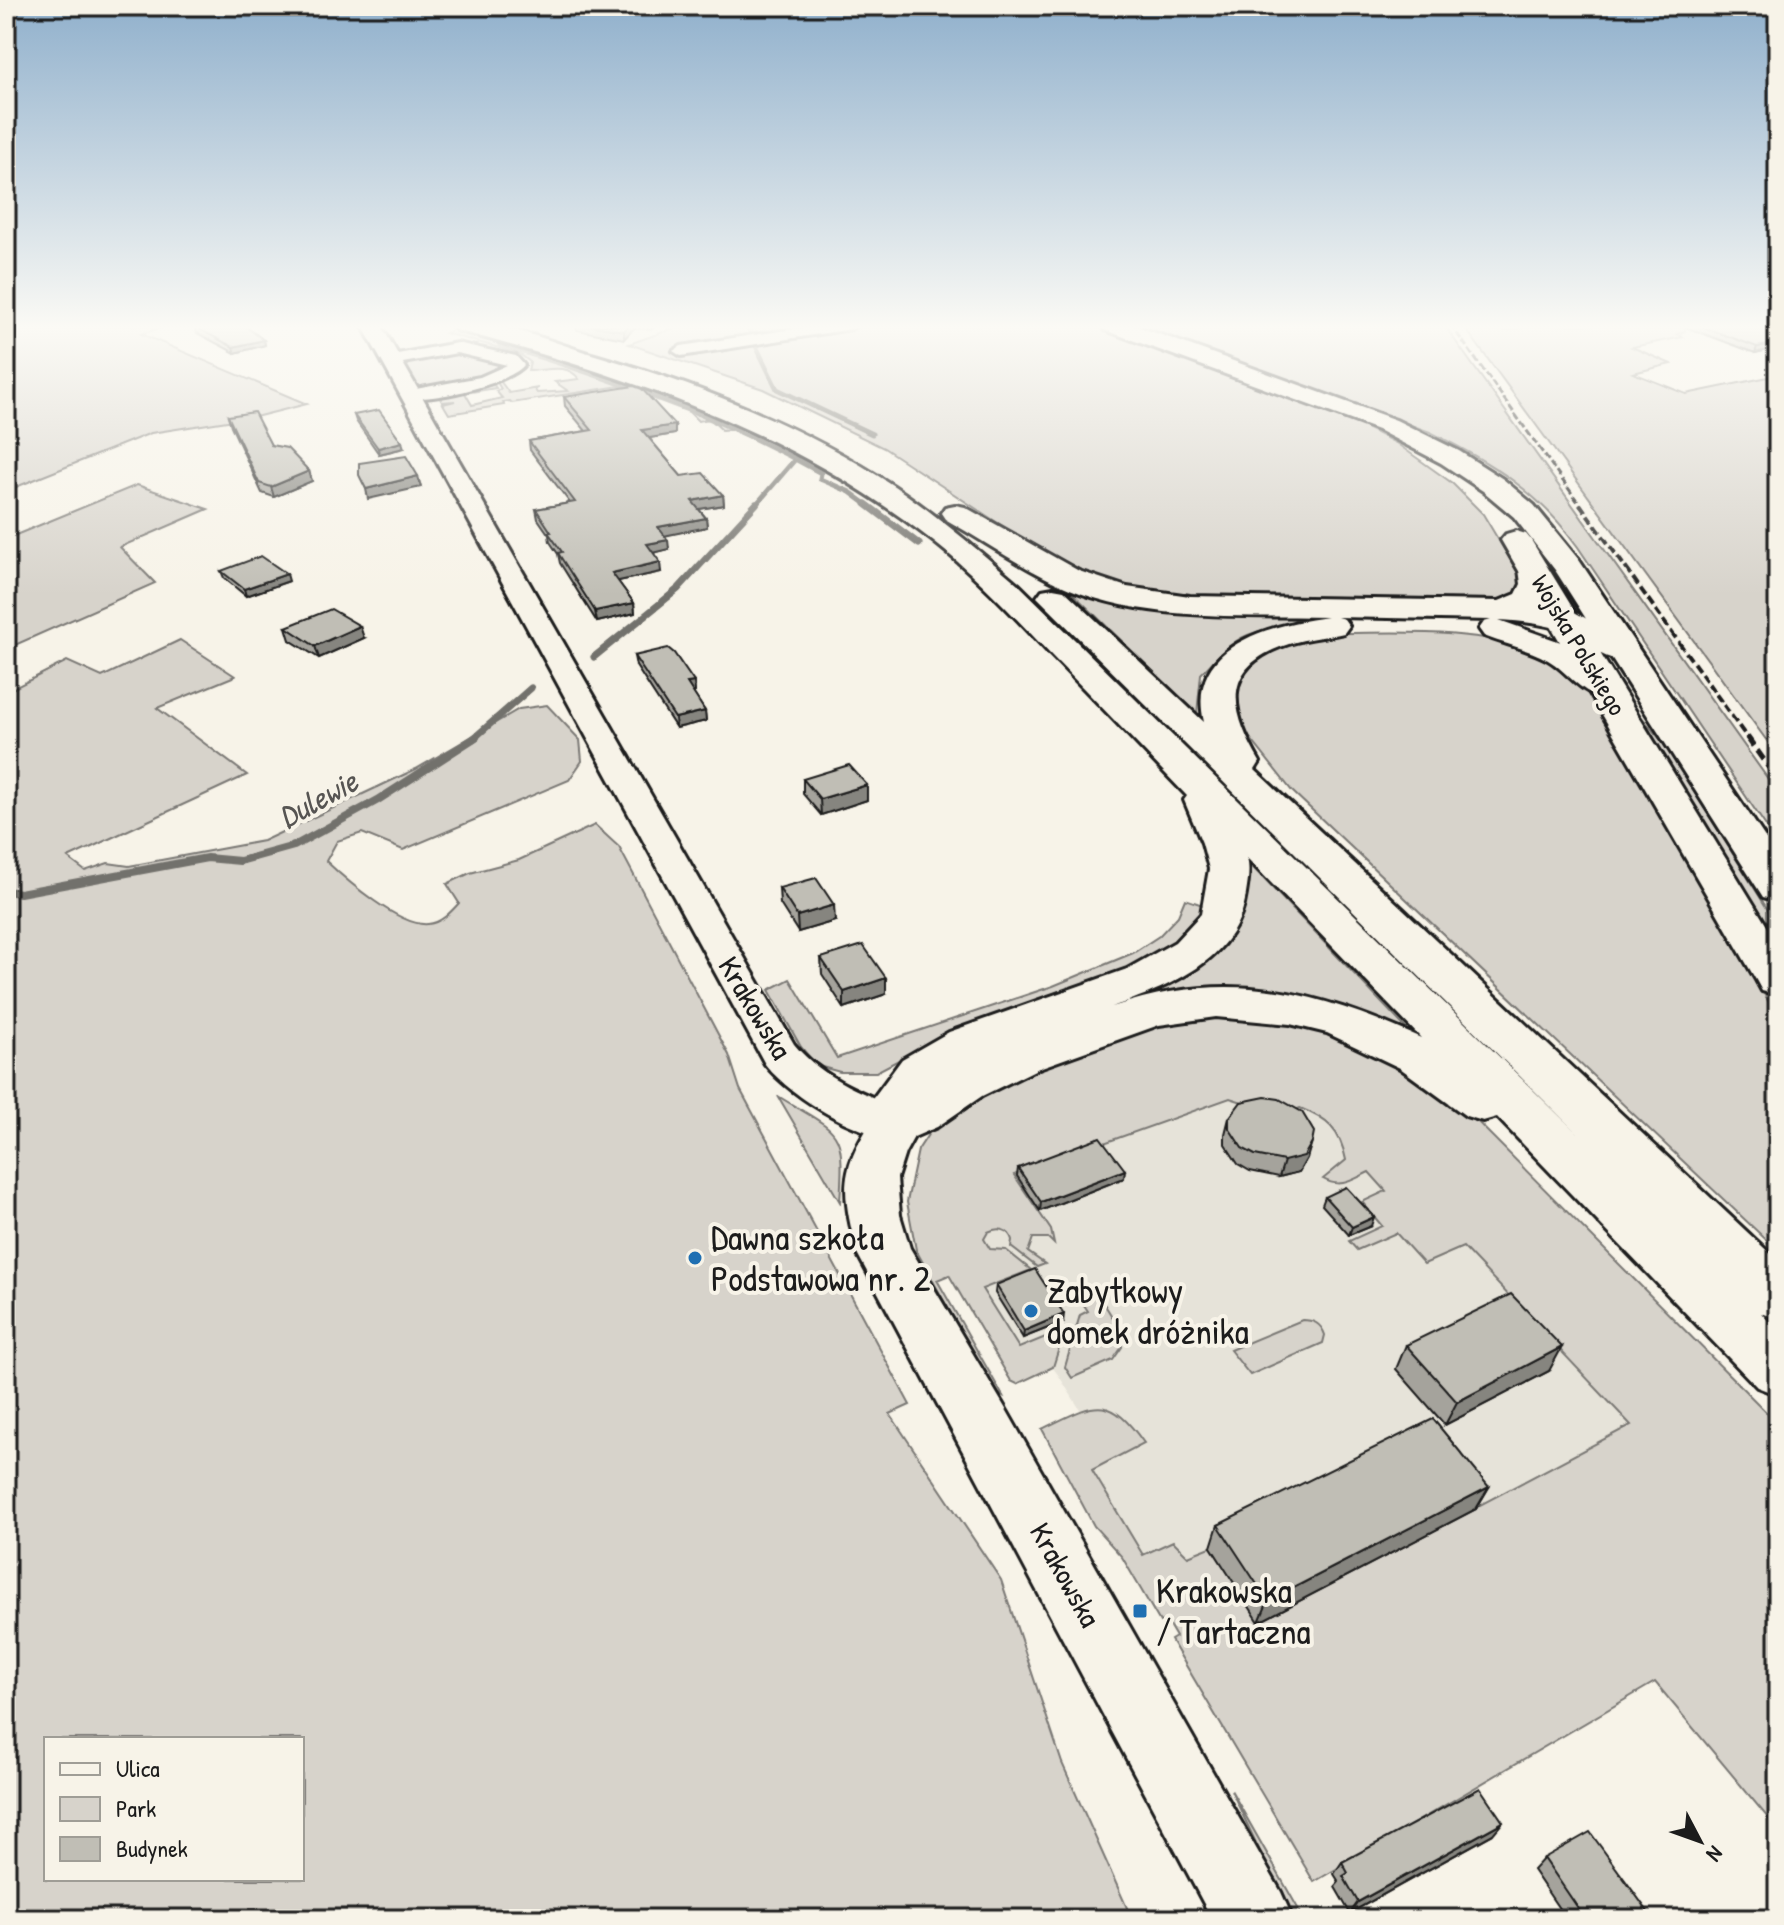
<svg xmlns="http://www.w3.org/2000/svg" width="1784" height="1925" viewBox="0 0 1784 1925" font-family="'Patrick Hand',sans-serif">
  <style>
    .built { fill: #e6e3d9 }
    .green { fill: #d7d3cb; stroke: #7a7874; stroke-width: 2; fill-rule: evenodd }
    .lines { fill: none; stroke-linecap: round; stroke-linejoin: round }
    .stream-far2 { stroke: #72716c; stroke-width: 5 }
    .stream-far1 { stroke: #72716c; stroke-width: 7 }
    .stream { stroke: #72716c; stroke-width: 8 }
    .minor-casing { stroke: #1c1c1c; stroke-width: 6 }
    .tertiary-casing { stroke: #1c1c1c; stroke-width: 6 }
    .primary-casing { stroke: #1c1c1c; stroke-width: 6 }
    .motorway-casing { stroke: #1c1c1c; stroke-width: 6 }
    .minor { fill: #f7f3e8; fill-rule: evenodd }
    .tertiary { fill: #f7f3e8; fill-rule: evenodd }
    .primary { fill: #f7f3e8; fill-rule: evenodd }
    .motorway { fill: #f7f3e8; fill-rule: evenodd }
    .rail-far2 { stroke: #1c1c1c; stroke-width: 3; stroke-dasharray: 7 3; stroke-linecap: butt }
    .rail-far1 { stroke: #1c1c1c; stroke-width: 4; stroke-dasharray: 9 4; stroke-linecap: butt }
    .rail { stroke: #1c1c1c; stroke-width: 6; stroke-dasharray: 11 6; stroke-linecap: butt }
    .wall { fill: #a5a39c; stroke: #1c1c1c; stroke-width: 2 }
    .shaded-wall { fill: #86857f; stroke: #1c1c1c; stroke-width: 2 }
    .building { fill: #c0beb5; stroke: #1c1c1c; stroke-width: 2 }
    .poi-dot { fill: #1f6fb2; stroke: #f7f3e8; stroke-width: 3 }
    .labels { text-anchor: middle; stroke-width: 8; stroke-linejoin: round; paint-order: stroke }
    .far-street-label { font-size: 26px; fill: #1c1c1c; stroke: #f7f3e8 }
    .street-label { font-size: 30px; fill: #1c1c1c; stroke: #f7f3e8 }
    .water-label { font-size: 32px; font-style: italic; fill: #565452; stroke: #f7f3e8 }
    .near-poi-label { font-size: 36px; fill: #1c1c1c; stroke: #f7f3e8; text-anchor: start }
  </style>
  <rect width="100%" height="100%" fill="#f7f3e8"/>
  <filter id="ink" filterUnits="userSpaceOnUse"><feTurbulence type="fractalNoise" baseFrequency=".0125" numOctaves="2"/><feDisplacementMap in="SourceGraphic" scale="16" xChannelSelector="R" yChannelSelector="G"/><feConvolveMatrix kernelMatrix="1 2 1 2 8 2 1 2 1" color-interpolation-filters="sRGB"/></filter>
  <g filter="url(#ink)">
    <polygon class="built" points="1302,1052 1670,1439 1219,1679 1076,1445 1081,1411 1059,1376 1053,1368 1017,1384 949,1266 999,1160"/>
    <g class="green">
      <polygon points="6,325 171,325 141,334 307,404 259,416 151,433 6,491"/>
      <polygon points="683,325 1106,325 1345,417 1396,443 1452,483 1483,514 1520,576 1522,591 1505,603 1218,600 1110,587 1048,556 884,448 763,389 629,344"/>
      <path d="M1135,325H1444L1778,793V844L1578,547C1538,491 1492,463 1430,432Z"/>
      <polygon points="1463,325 1500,325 1505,331 1537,325 1685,325 1685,331 1677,334 1683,337 1632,347 1671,364 1633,373 1686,394 1778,375 1778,756"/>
      <path d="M452,330L644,384L762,434L750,438L731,429L722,430L710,419L698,421L689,412L620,386L512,403L510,401L503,402L504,405L449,414L443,404L455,401L442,402L437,393L494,385L496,388L465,393L472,405L502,398L496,391L501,389L497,382H501L509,393L538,388L535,390L537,393L568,391L555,382L579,379C567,362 546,371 528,371L530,362L518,353L445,333Z"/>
      <polygon points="460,352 504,366 491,375 419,389 404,364"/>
      <polygon points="137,485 208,509 120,547 155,583 6,649 6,539"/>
      <path d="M1062,583L1085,593L1523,619L1537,623C1456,621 1321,606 1248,635C1230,642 1214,660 1201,674L1197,714Z"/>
      <path d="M1310,634C1378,633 1496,624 1554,661C1570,671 1582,685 1594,699L1778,1018V1251L1292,791L1239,724L1236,694L1248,665L1279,643Z"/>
      <path d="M180,640L235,676L157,708L247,775L68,858L85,871L108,863L129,866L263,841L416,769L519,709L547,705L580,740L582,761L569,780L403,850L362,833L337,841L326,861C346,880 400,927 428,924C441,923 451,912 459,903L447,884L470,873L519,860L595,825L619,847L729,1055L740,1089L910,1405L890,1414L1001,1580L1062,1763L1132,1919H6V692L67,661L102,677ZM302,1739V1879H46V1739Z"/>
      <polygon points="1592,640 1640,715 1665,745 1778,926 1778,950"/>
      <polygon points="1238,852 1419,1042 1357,1016 1114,1011 1109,1003 1176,978"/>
      <polygon points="1185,899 1206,906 1193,929 1144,966 935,1041 876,1072 840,1072 822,1067 811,1059 801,1047 769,990 790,979 837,1058 1053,986 1133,953 1159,936 1178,916"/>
      <path d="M1217,1016C1241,1018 1268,1017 1291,1023C1355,1039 1411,1072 1465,1109L1778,1424V1830L1655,1682L1314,1882L1171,1640L1176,1637L1166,1620L1160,1622L1122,1557L1094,1526L1042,1429C1093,1405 1107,1390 1144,1443L1092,1470L1143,1555L1173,1541L1188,1556L1213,1546L1259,1622L1631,1425L1463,1247L1424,1264L1396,1233L1357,1250L1349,1241L1382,1226L1362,1202L1386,1191L1369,1172C1352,1180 1341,1189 1323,1179L1346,1160C1340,1129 1327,1119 1300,1108L1283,1115L1230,1098L1014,1175L1051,1230L1054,1244L1048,1238H1033L1028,1252L1045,1264L1037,1267L1011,1247L1012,1240C1009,1229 998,1227 988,1232L984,1239L990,1249L1006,1250L1031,1270L982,1289L1019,1348L1065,1329L1053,1367L1017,1384L1011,1381L949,1275L937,1280L1003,1396L994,1392L916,1250L907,1202L918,1150L935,1124L980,1088L1128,1032Z"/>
      <path d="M778,1096C841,1135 845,1125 840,1202Z"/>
      <polygon points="1095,1289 1121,1331 1122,1347 1113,1360 1072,1378 1065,1367 1080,1315 1088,1311 1078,1296"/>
      <path d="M1302,1320C1313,1320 1321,1323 1325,1335L1323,1343L1250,1375L1230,1350Z"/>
      <polygon points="1231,1790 1304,1919 1292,1919"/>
    </g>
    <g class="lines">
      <g class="stream-far2">
        <polyline points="749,325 751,337"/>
        <polyline points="755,344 777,389 872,434"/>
        <path d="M500,345C612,378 719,416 821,473L820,479L850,492L869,506"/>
        <polyline points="755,506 797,457"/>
      </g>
      <g class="stream-far1">
        <polyline points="866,504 919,544"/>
        <polyline points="594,657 678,589 756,504"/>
        <polyline points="473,739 531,688"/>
      </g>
      <polyline class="stream" points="6,891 20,893 207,858 240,861 294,846 378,800 476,737"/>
      <defs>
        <g id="minor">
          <polygon points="820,325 858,325 851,329 681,356 673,351 681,346"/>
          <path d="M457,343L516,356L524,365C509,384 428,403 405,397L403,394L405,391L480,377L507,365L457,353L392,365L384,360L392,355Z"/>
        </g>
        <path id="tertiary" d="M362,325H381L794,1044C824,1081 868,1095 911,1113L917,1124L911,1135C872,1148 789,1096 765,1064Z"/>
        <g id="primary">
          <polygon points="1102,325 1134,325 1396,420 1459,451 1503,479 1534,505 1579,560 1778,857 1778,901 1763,897 1555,570 1514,517 1483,491 1441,463 1378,430 1105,330"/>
          <polygon points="1516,531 1526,534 1531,540 1778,944 1778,995 1762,991 1756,980 1501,540 1506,534"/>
          <path d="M896,1105L914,1111L921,1124L905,1153L897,1178L900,1215L910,1248L1007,1411L1281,1892L1293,1919H1212L857,1253C840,1185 840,1170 878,1111Z"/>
        </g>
        <path id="motorway" d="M453,325C465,325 478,324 490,325C525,330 561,345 595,355C699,385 803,426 894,486C938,516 978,550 1018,584L1579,1135L1037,597L1042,590L1053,588L1064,590L1204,722C1186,645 1269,625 1327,617C1238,615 1140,623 1056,583C1018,565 982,540 945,519L941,513L945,507L955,505L965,507L1079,571L1127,587L1190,596L1499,601L1516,594L1521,584L1519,569L1523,563L1534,560L1545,563L1551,584L1540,607L1576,613L1635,645L1640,652L1635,659C1604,667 1583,637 1555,628C1539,623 1517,621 1499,620L1572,646L1616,681L1621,688L1616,695C1585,703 1572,674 1548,660C1529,649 1504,644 1484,636L1479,629L1484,622L1491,620L1337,617L1344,619L1349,626L1344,633C1326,637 1307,638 1289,644C1219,666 1230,711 1260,762L1255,770L1778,1261V1320L1761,1313L1778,1331V1395L1757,1387L1497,1117L1483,1121L1466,1116L1400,1068L1327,1033L1290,1024L1216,1017L1159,1025L1039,1068L982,1096L937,1127L914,1137L896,1143L878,1137L865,1109L902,1059L949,1032L1127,969L1175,942L1201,914L1209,869L1202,843L1184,800L1187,796C1142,749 1097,702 1052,656C1015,617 977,576 934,542C793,431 628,376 456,330ZM1247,858L1421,1038C1313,990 1228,968 1112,1007C1168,987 1237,961 1246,894C1248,881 1250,870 1247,858Z"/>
      </defs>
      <use href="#minor" class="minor-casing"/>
      <use href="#tertiary" class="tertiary-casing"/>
      <use href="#primary" class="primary-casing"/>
      <use href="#motorway" class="motorway-casing"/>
      <use href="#minor" class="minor"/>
      <use href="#tertiary" class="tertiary"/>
      <use href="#primary" class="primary"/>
      <use href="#motorway" class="motorway"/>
      <polyline class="rail-far2" points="1451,325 1581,506"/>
      <polyline class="rail-far1" points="1580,504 1748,739"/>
      <polyline class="rail" points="1747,737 1778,780"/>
    </g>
    <g class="wall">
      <polygon points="576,325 656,325 653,329 634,328 624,339 577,330"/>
      <polygon points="1680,325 1778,325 1778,348 1755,353"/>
      <polygon points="195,327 264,340 265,345 235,353 197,333"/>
      <polygon points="564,397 675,434 649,438 681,476 723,495 724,505 699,509 706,518 707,527 665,535 669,549 653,553 661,572 618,581 634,603 635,613 597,622 560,563 558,554 550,542 549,535 538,519 536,509 570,503 530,450 529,441 586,431 565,406"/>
      <polygon points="354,415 404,448 379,454 356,421"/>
      <polygon points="228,416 309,471 312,481 274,497 262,493 231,426"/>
      <polygon points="221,571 289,581 246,596 224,578"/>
      <polygon points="286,627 364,638 319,658 290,640"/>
      <polygon points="634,656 694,682 695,692 693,693 705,711 706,721 676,728 636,666"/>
      <polygon points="803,779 867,785 867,800 821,815 803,794"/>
      <polygon points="779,888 835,921 798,932 780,904"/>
      <polygon points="821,958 886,994 844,1008 822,974"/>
      <polygon points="1229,1118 1307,1158 1299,1172 1279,1177 1250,1171 1238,1164 1225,1144 1225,1134"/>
      <polygon points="1018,1168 1124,1178 1040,1211 1017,1176"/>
      <polygon points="1325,1197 1371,1226 1349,1235 1322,1205"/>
      <polygon points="996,1285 1063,1322 1023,1338 995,1293"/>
      <polygon points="1406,1345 1549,1371 1445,1425 1396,1369"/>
      <polygon points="1489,1487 1476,1509 1259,1622 1211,1547 1218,1525"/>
      <polygon points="1493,1834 1350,1913 1335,1887 1339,1882 1334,1874 1342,1862"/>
      <polygon points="1544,1858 1646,1919 1566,1919 1533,1870"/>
    </g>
    <g class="shaded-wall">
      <polygon points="630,325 634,325 634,328 624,339 624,331"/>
      <polygon points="264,340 265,345 235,353 233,347"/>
      <polygon points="1778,343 1778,348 1755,353 1757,347"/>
      <polygon points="675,425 675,434 643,439 642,430"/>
      <polygon points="402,442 404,448 379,454 378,448"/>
      <polygon points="309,471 312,481 274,497 271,487"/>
      <polygon points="418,476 421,487 368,499 366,489"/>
      <polygon points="723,495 724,505 693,510 692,501"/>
      <polygon points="706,518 707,527 659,537 658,527"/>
      <polygon points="668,540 669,549 648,554 647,544"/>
      <polygon points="660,562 661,572 614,582 612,573"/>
      <polygon points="287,574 289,581 246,596 244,589"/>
      <polygon points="634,603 635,613 597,622 595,611"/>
      <polygon points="360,626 364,638 319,658 315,646"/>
      <polygon points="694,682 695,692 688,694 687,683"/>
      <polygon points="705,711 706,721 676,728 675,718"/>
      <polygon points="867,785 867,800 821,815 820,799"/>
      <polygon points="834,905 835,921 798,932 797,916"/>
      <polygon points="886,978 886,994 844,1008 844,992"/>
      <polygon points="1312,1142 1307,1158 1299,1172 1279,1177 1284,1161"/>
      <polygon points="1125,1170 1124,1178 1040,1211 1041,1202"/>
      <polygon points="1374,1217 1371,1226 1349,1235 1352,1227"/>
      <polygon points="1064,1314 1063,1322 1023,1338 1024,1331"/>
      <polygon points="1562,1347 1549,1371 1445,1425 1457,1402"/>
      <polygon points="1489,1487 1476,1509 1259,1622 1268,1601"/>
      <polygon points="1503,1822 1493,1834 1350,1913 1358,1902"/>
    </g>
    <g class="building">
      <polygon points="204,325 244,325 264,340 233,347 195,327"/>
      <polygon points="587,325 630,325 624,331"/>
      <polygon points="1698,325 1778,325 1778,343 1757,347"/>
      <polygon points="634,386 642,389 675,425 642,430 681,476 703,473 723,495 692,501 706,518 658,527 668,540 647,544 660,562 612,573 634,603 595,611 558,553 562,552 548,532 551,532 536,509 575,502 529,441 592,430 564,397"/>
      <polygon points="379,410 402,442 378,448 354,415"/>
      <polygon points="254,412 271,445 287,448 309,471 271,487 259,483 228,416"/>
      <polygon points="406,456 418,476 366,489 359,475 359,463"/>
      <polygon points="261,556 287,574 244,589 221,571"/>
      <polygon points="331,609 360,626 315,646 286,627"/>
      <polygon points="668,648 674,653 694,682 687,683 705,711 675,718 634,656"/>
      <polygon points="849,765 867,785 820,799 803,779"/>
      <polygon points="816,878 834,905 797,916 779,888"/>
      <polygon points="863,945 886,978 844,992 821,958"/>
      <polygon points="1265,1097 1279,1099 1302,1112 1314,1132 1312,1142 1304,1156 1284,1161 1255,1155 1242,1148 1229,1128 1229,1118 1241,1102"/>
      <polygon points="1100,1137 1125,1170 1041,1202 1018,1168"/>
      <polygon points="1346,1187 1374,1217 1352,1227 1325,1197"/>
      <polygon points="1035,1269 1064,1314 1024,1331 996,1285"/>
      <polygon points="1511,1294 1562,1347 1457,1402 1406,1345"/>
      <polygon points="1433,1419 1489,1487 1268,1601 1218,1525"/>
      <polygon points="1480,1788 1503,1822 1358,1902 1343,1876 1348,1873 1342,1862"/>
      <polygon points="1590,1832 1651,1916 1645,1919 1569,1919 1580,1911 1544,1858"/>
    </g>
  </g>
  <linearGradient id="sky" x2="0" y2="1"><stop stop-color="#90b0cc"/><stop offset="0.55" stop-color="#fbfaf5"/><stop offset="1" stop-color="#fbfaf5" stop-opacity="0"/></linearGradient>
  <rect width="1784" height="595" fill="url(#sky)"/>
  <g class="poi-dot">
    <circle cx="695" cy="1258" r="8"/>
    <circle cx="1031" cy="1311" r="8"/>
    <rect x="1132" y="1603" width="16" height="16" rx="4"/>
  </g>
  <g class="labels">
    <g class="far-street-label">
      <text transform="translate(1579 645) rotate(59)" y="9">Wojska Polskiego</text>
    </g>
    <g class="street-label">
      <text transform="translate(755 1008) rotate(59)" y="10">Krakowska</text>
      <text transform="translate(1065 1575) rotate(61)" y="10">Krakowska</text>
    </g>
    <g class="water-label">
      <text transform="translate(318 799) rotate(-29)" y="11">Dulewie</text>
    </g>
    <g class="near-poi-label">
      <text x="711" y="1250">Dawna szkoła<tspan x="711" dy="41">Podstawowa nr. 2</tspan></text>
      <text x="1047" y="1303">Zabytkowy<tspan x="1047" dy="41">domek dróżnika</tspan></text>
      <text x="1156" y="1603">Krakowska<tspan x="1156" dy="41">/ Tartaczna</tspan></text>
    </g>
  </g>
  <rect width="1784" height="1925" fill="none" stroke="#f7f3e8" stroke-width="32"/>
  <rect x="16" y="16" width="1752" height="1893" fill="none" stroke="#1c1c1c" stroke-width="3" filter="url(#ink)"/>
  <rect x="44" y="1737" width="260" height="144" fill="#f7f3e8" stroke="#9f9d96" stroke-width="2"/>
  <rect x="60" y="1763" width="40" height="12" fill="#f7f3e8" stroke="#9f9d96" stroke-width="2"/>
  <text x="116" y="1777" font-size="24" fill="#1c1c1c">Ulica</text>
  <rect x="60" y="1797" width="40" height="24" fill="#d7d3cb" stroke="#9f9d96" stroke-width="2"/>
  <text x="116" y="1817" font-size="24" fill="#1c1c1c">Park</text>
  <rect x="60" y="1837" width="40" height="24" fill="#c0beb5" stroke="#9f9d96" stroke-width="2"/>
  <text x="116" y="1857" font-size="24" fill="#1c1c1c">Budynek</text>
  <g transform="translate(1700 1841) rotate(131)" stroke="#f7f3e8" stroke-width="6" paint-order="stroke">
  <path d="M0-6L14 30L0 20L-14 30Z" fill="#1c1c1c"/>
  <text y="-12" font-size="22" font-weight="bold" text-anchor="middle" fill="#1c1c1c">N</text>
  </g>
</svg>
